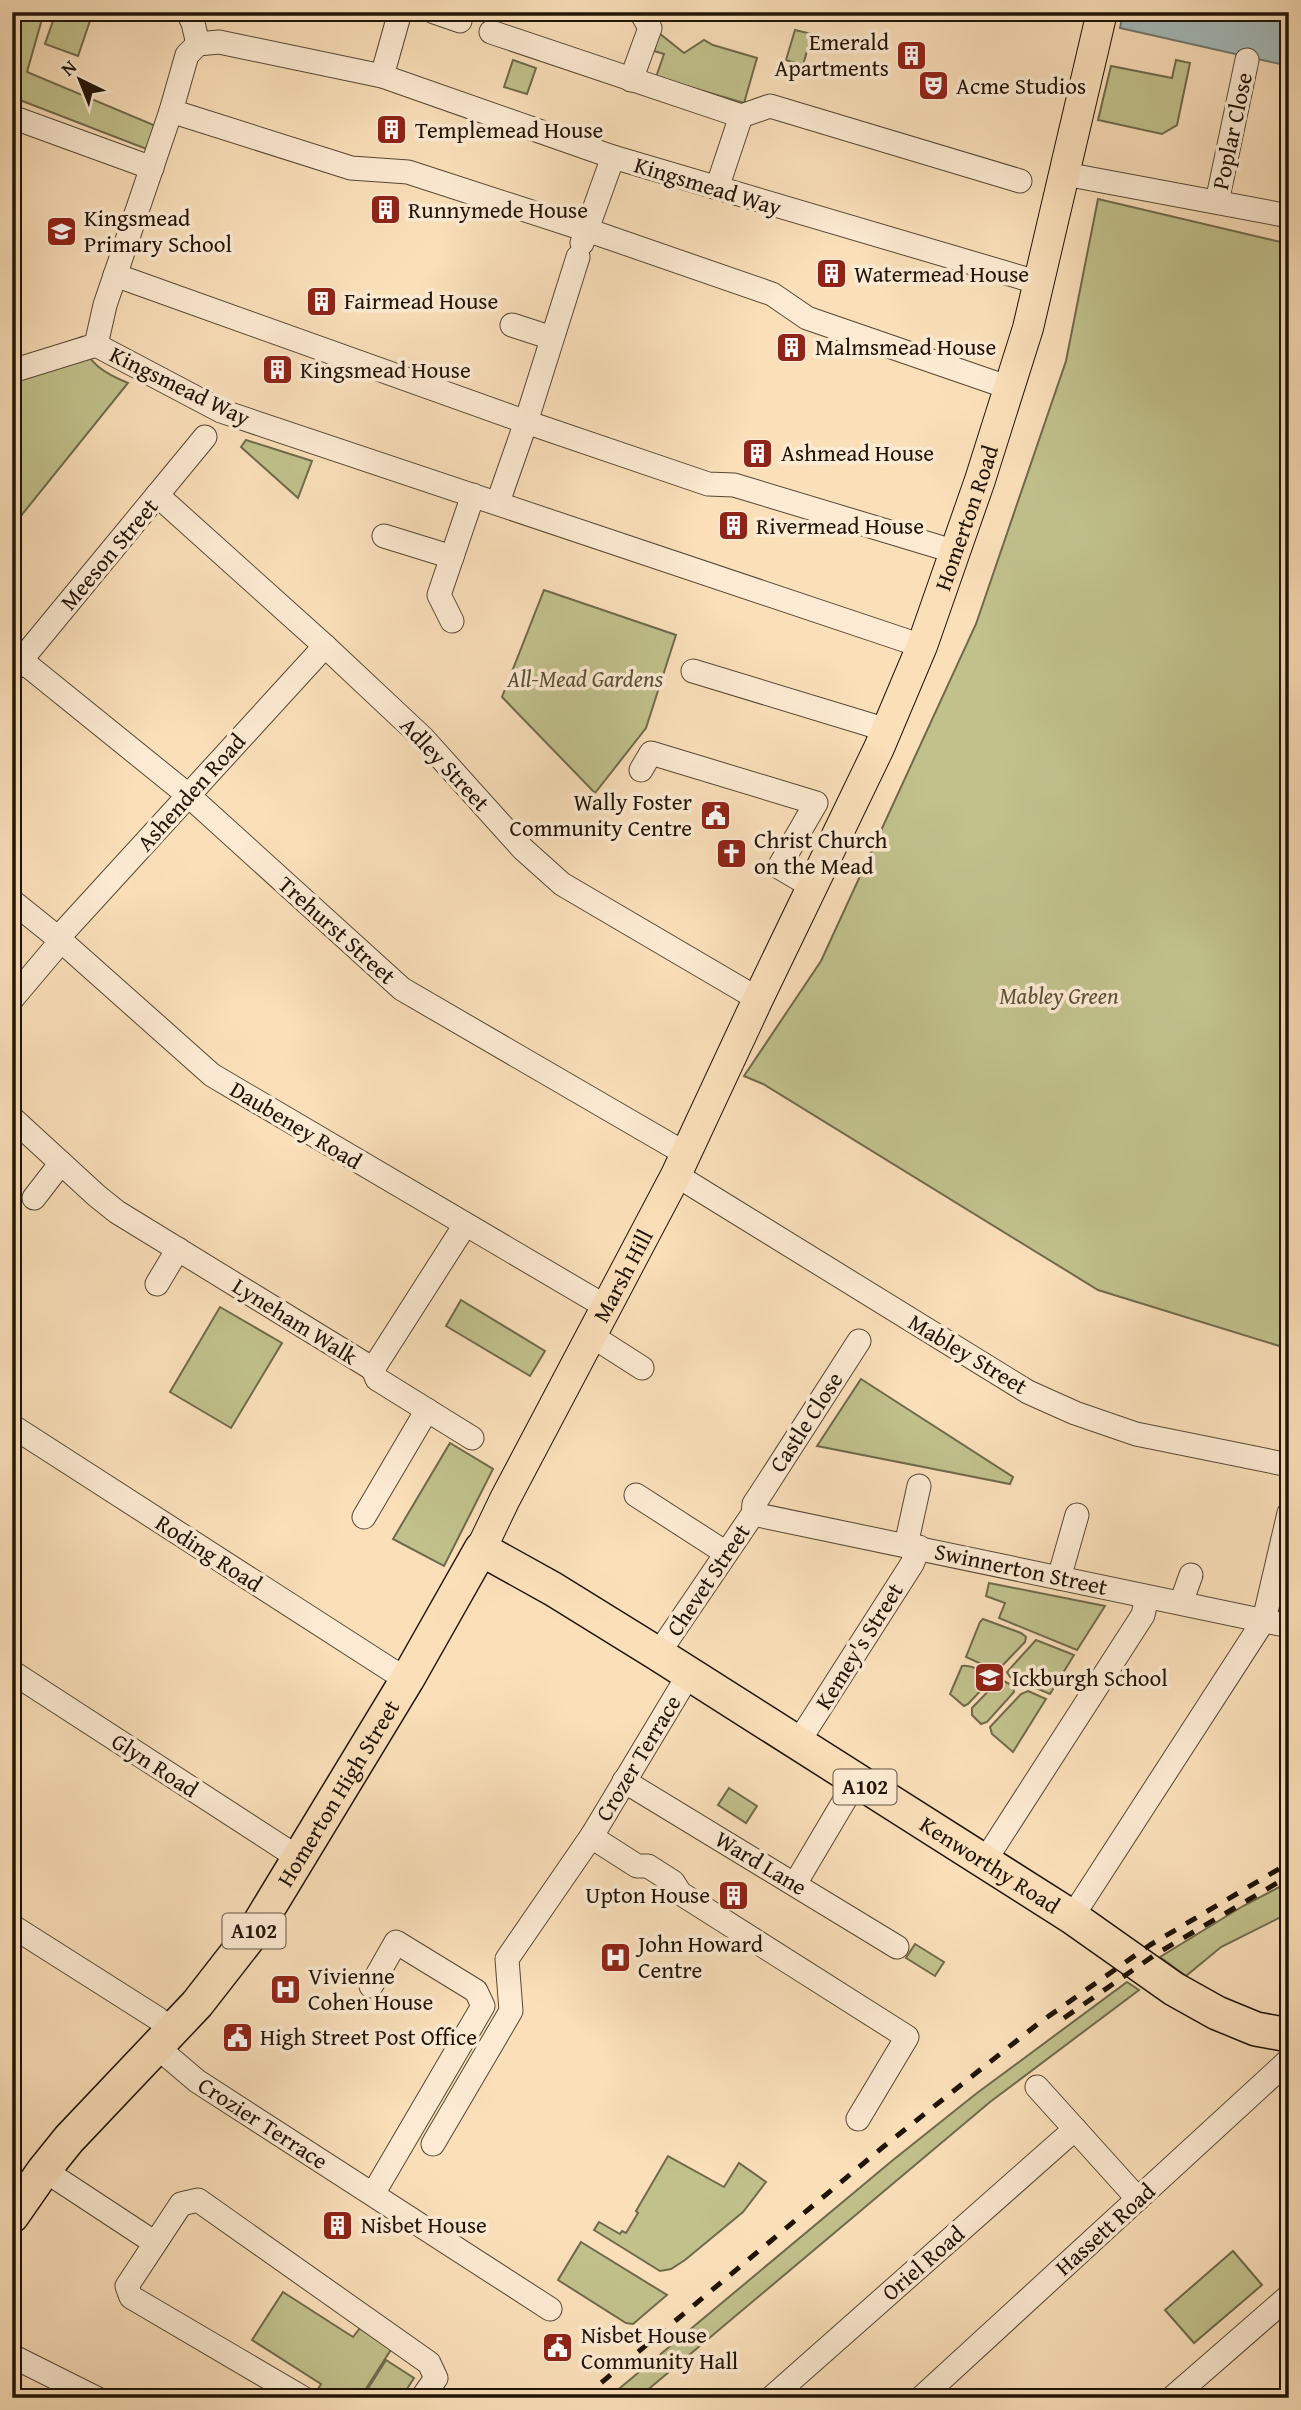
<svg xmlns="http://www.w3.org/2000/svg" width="1301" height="2410" viewBox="0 0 1301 2410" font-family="'Gentium Book Plus',serif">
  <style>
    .green { fill: #c1c18c; stroke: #706a4a; stroke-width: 2 }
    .water { fill: #a3baba; stroke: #6f7872; stroke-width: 2 }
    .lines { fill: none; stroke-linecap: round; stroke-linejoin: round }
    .minor-casing { stroke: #564734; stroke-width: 25 }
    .major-casing { stroke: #201407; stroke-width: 32 }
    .highway-casing { stroke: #201407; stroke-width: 36 }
    .minor { stroke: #fcead2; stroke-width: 23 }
    .major { stroke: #fadfb9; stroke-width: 30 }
    .highway { stroke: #fadfb9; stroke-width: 33 }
    .rail { stroke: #201407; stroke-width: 5; stroke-dasharray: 12 12; stroke-linecap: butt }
    .labels { text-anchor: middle; stroke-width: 7; stroke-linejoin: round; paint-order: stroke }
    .shield { fill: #fcead2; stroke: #625444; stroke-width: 2 }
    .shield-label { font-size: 21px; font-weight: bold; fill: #201407 }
    .poi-label { font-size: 23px; fill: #201407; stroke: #fcead2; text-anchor: start }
    .street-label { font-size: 23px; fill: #201407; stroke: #fcead2 }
    .park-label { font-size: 23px; font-style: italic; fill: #585136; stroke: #fcead2 }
  </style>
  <rect width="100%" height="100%" fill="#fadfb9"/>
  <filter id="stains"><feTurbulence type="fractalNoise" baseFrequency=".00286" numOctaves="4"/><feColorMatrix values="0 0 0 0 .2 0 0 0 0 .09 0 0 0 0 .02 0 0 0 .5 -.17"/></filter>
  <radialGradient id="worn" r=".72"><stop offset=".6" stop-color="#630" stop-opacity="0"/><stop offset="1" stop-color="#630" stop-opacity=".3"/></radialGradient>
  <g class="green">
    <polygon points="12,12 44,12 27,72 156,126 149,150 12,97"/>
    <polygon points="56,12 93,12 78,56 45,44"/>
    <polygon points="795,30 812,34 803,65 786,60"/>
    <polygon points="659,33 684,53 704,40 713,45 757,58 744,103 656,77 664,54 654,51"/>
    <polygon points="513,60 536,68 527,94 504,87"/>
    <polygon points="1176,60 1190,63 1177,125 1162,134 1098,120 1111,66 1172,78"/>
    <polygon points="1098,199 1289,244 1289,1349 1098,1290 763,1084 744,1076 821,961 976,624 1066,361"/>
    <path d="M82,337C84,362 106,374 128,383L12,527V363Z"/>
    <polygon points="246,440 312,461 298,498 241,447"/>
    <polygon points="544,590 676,635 646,728 595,793 502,697"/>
    <polygon points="461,1300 545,1351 530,1376 446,1326"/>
    <polygon points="220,1307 282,1343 231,1428 170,1392"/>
    <polygon points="861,1379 1013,1477 1010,1484 817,1446"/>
    <polygon points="450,1443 493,1469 444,1566 393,1539"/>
    <polygon points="989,1583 1105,1606 1077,1650 999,1618 1005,1603 986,1596"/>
    <polygon points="983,1619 1021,1633 1026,1637 1025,1642 997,1671 966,1657 980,1622"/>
    <polygon points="1036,1640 1074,1655 1050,1694 1010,1677 1007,1672"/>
    <path d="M962,1666C970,1665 985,1671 990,1678L989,1682L968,1704L964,1706L950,1694Z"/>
    <polygon points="1002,1680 1013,1686 1014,1692 987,1722 981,1724 972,1715 972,1708 996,1683"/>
    <polygon points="1028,1691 1046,1699 1013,1752 992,1734 990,1727 1021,1694"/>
    <polygon points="729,1788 757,1806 746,1823 718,1805"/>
    <polygon points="1289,1882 1289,1913 1221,1947 1186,1976 1160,1957 1243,1906"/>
    <polygon points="915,1944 944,1962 935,1976 906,1958"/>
    <polygon points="1127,1982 1139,1990 990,2102 638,2398 608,2398 893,2160 977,2093"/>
    <polygon points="668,2156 724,2187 739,2163 766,2182 743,2212 685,2260 671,2269 660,2271 594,2230 599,2222 620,2234 622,2231 626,2233 638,2213 636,2211"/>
    <polygon points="581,2242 667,2295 633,2324 626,2323 558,2280"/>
    <polygon points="1233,2251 1262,2285 1194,2343 1165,2310"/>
    <polygon points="283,2292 353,2337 360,2328 392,2348 360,2398 317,2398 314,2396 321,2384 252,2340"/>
    <polygon points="386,2360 414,2378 401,2398 362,2398"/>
  </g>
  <polygon class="water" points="1116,12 1289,12 1289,66 1120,28 1123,14"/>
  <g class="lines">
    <defs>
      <g id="minor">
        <polyline points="188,12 193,23 198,44"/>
        <polyline points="434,12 460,21"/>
        <polyline points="491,32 741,116"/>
        <polyline points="382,76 400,12"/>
        <polyline points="631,80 650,28 641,12"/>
        <polyline points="171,111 351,168 408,172 587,230 772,294 807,318 1010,388"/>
        <polyline points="741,116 770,106 1020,181"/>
        <polyline points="12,117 152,168"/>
        <polyline points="1065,174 1289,216"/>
        <polyline points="717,188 741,116"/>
        <polyline points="1217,202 1247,60"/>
        <polyline points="582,243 613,157"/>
        <polyline points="115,275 526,422 708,484 734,485 956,552"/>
        <polyline points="512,325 552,338"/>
        <polyline points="96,345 105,305 171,111 187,55 198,44 219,42 382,76 613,157 1040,283"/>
        <polyline points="96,345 221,411 922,646"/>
        <polyline points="12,371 96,345"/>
        <polyline points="157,495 325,646 423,738 523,849 562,884 758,999"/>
        <polyline points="498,502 526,422 578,257"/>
        <polyline points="384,536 452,557"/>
        <polyline points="452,621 439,595 473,495"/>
        <polyline points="21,660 188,795 402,989 686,1154"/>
        <polyline points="13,670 205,437"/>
        <polyline points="693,671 887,730"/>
        <polyline points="641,770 651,753 816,803 779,867 811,886"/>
        <polyline points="12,901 58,938 212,1075 608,1308"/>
        <polyline points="58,938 325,646"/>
        <polyline points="12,999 61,941"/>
        <polyline points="12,1118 97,1196 117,1212 373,1369"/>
        <polyline points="676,1175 1028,1392 1075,1413 1136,1434 1289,1465"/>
        <polyline points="34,1198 61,1163"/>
        <polyline points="157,1284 178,1249"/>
        <polyline points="592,1336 642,1368"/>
        <polyline points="373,1369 465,1225"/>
        <polyline points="373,1369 377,1379 472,1438"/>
        <polyline points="12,1426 391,1670 408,1678"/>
        <polyline points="636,1495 726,1553"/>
        <polyline points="753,1514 1289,1626"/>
        <polyline points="364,1517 427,1410"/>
        <polyline points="906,1545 919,1486"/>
        <polyline points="1059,1578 1077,1515"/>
        <polyline points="1181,1603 1191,1575"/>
        <polyline points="658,1654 753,1514 754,1504 760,1495 859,1341"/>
        <polyline points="12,1672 297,1857"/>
        <polyline points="689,1674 593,1834 598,1841 637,1866 648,1866 673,1882 680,1893 907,2037 858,2119"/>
        <polyline points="797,1744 912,1564 919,1547"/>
        <polyline points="624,1781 897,1947"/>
        <polyline points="984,1862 1143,1615 1147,1597"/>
        <polyline points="795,1884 856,1781"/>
        <polyline points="1072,1917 1264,1620 1289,1513"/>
        <polyline points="12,1926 157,2018 172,2030"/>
        <polyline points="371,1986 396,1942 476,1991 483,2006 373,2194"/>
        <polyline points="157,2047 197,2081 550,2309"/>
        <polyline points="1037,2087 1138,2199"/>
        <polyline points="433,2144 511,2011 507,1959 593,1834"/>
        <polyline points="44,2170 155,2243"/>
        <polyline points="12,2356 96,2398"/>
        <polyline points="303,2398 131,2297 127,2286 181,2204 198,2200 429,2363 436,2378 422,2398"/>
        <polyline points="771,2398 1075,2129"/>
        <polyline points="921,2398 1289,2060"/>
        <polyline points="1172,2398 1289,2296"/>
      </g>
      <g id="major">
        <path id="s1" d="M481,1549L505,1499L676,1175L758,999L879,748L922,646L980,480L1028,328L1102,12"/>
      </g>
      <g id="highway">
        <path id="s2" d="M12,2216L44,2170L69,2139L197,2004L257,1927L408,1678L481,1549L553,1589L658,1654L1072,1917L1174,1989L1217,2013L1256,2029L1289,2035"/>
      </g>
    </defs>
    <use href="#minor" class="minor-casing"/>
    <use href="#major" class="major-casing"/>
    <use href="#highway" class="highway-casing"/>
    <use href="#minor" class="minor"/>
    <use href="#major" class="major"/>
    <use href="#highway" class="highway"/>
    <g class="rail">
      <polyline points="1064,2018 1156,1954 1289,1876"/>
      <polyline points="583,2398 883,2147 1039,2023 1150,1945 1289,1863"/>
    </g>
  </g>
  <defs>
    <symbol id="building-square" viewBox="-11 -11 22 22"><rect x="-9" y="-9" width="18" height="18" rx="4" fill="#8f2418" stroke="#fcead2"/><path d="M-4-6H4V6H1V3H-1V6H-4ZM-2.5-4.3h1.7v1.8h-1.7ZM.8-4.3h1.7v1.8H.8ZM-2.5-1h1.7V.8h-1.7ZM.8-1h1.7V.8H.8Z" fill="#fff"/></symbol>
    <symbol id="theatre-square" viewBox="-11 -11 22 22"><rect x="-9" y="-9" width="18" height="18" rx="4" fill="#8f2418" stroke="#fcead2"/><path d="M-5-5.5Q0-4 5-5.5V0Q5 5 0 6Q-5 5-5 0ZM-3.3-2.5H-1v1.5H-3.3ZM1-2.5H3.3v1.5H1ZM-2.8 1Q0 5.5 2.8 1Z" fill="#fff"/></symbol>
    <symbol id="school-square" viewBox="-11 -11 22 22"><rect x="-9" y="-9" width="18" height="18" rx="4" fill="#8f2418" stroke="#fcead2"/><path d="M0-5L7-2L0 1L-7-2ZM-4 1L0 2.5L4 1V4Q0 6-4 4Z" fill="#fff"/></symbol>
    <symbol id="civic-square" viewBox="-11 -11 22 22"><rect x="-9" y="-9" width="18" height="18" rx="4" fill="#8f2418" stroke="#fcead2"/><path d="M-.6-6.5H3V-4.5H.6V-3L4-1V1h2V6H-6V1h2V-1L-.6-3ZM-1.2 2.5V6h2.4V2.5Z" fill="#fff"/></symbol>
    <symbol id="church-square" viewBox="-11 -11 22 22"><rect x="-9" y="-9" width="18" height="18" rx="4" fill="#8f2418" stroke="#fcead2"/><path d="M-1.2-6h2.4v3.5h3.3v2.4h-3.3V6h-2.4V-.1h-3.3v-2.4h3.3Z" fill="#fff"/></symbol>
    <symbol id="hospital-square" viewBox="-11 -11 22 22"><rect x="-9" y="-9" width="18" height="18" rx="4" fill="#8f2418" stroke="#fcead2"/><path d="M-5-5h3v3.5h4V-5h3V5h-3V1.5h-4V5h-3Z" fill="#fff"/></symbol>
  </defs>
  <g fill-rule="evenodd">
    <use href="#building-square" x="894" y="38" width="35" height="35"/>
    <use href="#theatre-square" x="916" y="68" width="35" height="35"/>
    <use href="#building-square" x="374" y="112" width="35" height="35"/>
    <use href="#building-square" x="368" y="192" width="35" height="35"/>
    <use href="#school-square" x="44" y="214" width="35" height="35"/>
    <use href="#building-square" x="814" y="256" width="35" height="35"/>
    <use href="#building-square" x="304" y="284" width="35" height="35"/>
    <use href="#building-square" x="774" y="330" width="35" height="35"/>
    <use href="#building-square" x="260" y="352" width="35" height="35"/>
    <use href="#building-square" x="740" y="436" width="35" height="35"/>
    <use href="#building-square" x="716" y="508" width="35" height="35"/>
    <use href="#civic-square" x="698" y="798" width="35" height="35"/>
    <use href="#church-square" x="714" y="836" width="35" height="35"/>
    <use href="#school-square" x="972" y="1660" width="35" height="35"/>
    <use href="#building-square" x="716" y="1878" width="35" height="35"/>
    <use href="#hospital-square" x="598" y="1940" width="35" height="35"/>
    <use href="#hospital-square" x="268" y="1972" width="35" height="35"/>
    <use href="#civic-square" x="220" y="2020" width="35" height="35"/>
    <use href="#building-square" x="320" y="2208" width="35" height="35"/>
    <use href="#civic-square" x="540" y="2330" width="35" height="35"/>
  </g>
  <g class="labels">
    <g class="shield">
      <rect x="833.5" y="1769.5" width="63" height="35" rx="5"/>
      <rect x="222.5" y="1913.5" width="63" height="35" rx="5"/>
    </g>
    <g class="shield-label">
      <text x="865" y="1794">A102</text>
      <text x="254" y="1938">A102</text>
    </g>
    <g class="poi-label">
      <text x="889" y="50" text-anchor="end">Emerald<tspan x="889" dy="26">Apartments</tspan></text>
      <text x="956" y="94">Acme Studios</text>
      <text x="415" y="138">Templemead House</text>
      <text x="408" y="218">Runnymede House</text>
      <text x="84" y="226">Kingsmead<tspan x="84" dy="26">Primary School</tspan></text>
      <text x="854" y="282">Watermead House</text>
      <text x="344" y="309">Fairmead House</text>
      <text x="815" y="355">Malmsmead House</text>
      <text x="300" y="378">Kingsmead House</text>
      <text x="781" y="461">Ashmead House</text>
      <text x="756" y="534">Rivermead House</text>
      <text x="692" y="810" text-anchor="end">Wally Foster<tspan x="692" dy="26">Community Centre</tspan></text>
      <text x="754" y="848">Christ Church<tspan x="754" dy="26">on the Mead</tspan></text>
      <text x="1012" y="1686">Ickburgh School</text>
      <text x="710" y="1903" text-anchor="end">Upton House</text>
      <text x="638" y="1952">John Howard<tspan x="638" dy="26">Centre</tspan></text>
      <text x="308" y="1984">Vivienne<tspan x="308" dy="26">Cohen House</tspan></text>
      <text x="260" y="2045">High Street Post Office</text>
      <text x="361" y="2233">Nisbet House</text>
      <text x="581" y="2343">Nisbet House<tspan x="581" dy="26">Community Hall</tspan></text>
    </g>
    <g class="street-label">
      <text transform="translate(1232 131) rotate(-78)" y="8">Poplar Close</text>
      <text transform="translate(708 186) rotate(17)" y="8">Kingsmead Way</text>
      <text transform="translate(180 386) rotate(26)" y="8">Kingsmead Way</text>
      <text dy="8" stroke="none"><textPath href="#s1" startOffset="1141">Homerton Road</textPath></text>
      <text transform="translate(109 554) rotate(-50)" y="8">Meeson Street</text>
      <text transform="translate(445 764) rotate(47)" y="8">Adley Street</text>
      <text transform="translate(191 792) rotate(-48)" y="8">Ashenden Road</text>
      <text transform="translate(337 930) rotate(42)" y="8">Trehurst Street</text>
      <text transform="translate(296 1125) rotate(31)" y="8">Daubeney Road</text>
      <text dy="8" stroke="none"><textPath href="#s1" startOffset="308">Marsh Hill</textPath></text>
      <text transform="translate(295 1321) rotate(32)" y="8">Lyneham Walk</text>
      <text transform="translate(968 1354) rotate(31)" y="8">Mabley Street</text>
      <text transform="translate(806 1422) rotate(-57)" y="8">Castle Close</text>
      <text transform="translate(209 1553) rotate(33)" y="8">Roding Road</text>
      <text transform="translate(1021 1569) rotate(12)" y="8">Swinnerton Street</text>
      <text transform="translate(708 1580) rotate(-56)" y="8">Chevet Street</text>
      <text transform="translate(859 1646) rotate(-58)" y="8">Kemey's Street</text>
      <text transform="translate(638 1758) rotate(-59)" y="8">Crozer Terrace</text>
      <text transform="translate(155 1765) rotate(33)" y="8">Glyn Road</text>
      <text dy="8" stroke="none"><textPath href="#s2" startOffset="536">Homerton High Street</textPath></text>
      <text transform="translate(761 1863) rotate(31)" y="8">Ward Lane</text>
      <text dy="8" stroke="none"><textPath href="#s2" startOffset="1418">Kenworthy Road</textPath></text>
      <text transform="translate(263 2123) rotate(33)" y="8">Crozier Terrace</text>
      <text transform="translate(1105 2229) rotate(-42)" y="8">Hassett Road</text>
      <text transform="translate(923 2263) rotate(-41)" y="8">Oriel Road</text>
    </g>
    <g class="park-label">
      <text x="585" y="687">All-Mead Gardens</text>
      <text x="1059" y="1004">Mabley Green</text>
    </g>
  </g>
  <rect width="1301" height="2410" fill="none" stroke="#fadfb9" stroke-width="42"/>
  <rect x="14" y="14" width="1273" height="2382" fill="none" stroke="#201407" stroke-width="3.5"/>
  <rect x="21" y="21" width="1259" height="2368" fill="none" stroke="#201407" stroke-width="2"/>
  <g transform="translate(80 80) rotate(317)" stroke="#fcead2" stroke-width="5" paint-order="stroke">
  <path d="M0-5L12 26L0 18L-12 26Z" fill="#201407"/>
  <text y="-10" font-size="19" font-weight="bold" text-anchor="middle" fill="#201407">N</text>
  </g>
  <rect width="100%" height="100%" filter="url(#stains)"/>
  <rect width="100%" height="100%" fill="url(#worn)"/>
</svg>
